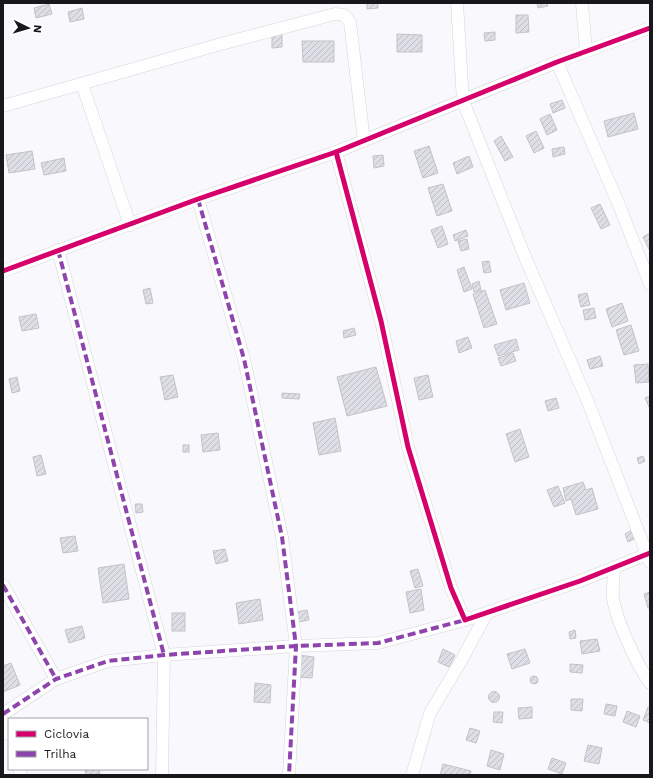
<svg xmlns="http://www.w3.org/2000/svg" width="653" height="778" viewBox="0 0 653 778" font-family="'Work Sans',sans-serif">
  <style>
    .building { fill: url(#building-hatch); stroke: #c2c2c7 }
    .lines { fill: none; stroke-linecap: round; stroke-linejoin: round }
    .street-casing { stroke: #d5d5d9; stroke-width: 13 }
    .street { stroke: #fefeff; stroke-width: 12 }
    .quiet { stroke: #8e44ad; stroke-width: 4; stroke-dasharray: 8 4; stroke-linecap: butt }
    .cycleway-casing { stroke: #fff; stroke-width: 8 }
    .cycleway { stroke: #d6006c; stroke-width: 5 }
  </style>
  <defs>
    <pattern id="building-hatch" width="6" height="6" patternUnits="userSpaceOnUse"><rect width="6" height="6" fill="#dedee6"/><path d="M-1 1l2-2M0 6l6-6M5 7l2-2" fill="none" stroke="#bebec5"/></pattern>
  </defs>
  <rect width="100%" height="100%" fill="#f8f8fd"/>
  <g class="building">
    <polygon points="367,3 378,3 378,8 367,9"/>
    <polygon points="537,3 547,3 548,6 538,8"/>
    <polygon points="49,4 52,14 36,18 34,8"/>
    <polygon points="82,8 84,19 70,22 68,12"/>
    <polygon points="516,15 528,15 529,32 516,33"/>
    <polygon points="495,32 495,40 485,41 484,33"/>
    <polygon points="272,33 282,33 282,47 272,48"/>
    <polygon points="397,34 422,35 422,52 397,52"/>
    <polygon points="302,41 334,41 334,62 303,62"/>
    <polygon points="562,100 565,108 553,113 550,104"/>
    <polygon points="634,113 638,129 608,137 604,121"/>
    <polygon points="550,114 557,130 547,135 540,119"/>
    <polygon points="536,131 544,148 534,153 526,136"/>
    <polygon points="501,136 513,157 505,161 494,141"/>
    <polygon points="429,146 438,173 423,178 414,151"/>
    <polygon points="564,147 565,154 553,157 552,149"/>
    <polygon points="32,151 35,169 9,173 6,155"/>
    <polygon points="383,155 384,166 374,168 373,156"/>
    <polygon points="469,156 473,167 457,174 453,163"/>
    <polygon points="64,158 66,171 44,175 41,163"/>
    <polygon points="443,184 452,211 437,216 428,188"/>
    <polygon points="600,204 610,225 601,229 591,208"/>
    <polygon points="442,226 448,244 438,248 431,230"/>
    <polygon points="466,230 468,236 455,241 453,235"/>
    <polygon points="650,233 650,251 643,237"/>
    <polygon points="467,239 469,249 461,251 458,241"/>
    <polygon points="489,261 491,272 484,273 482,262"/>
    <polygon points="464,267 472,289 464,292 457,270"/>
    <polygon points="479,281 481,290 474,292 472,284"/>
    <polygon points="524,283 530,303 506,310 500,290"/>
    <polygon points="150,288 153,303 146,304 143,290"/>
    <polygon points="485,290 497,324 484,328 473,294"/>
    <polygon points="587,293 590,305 581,307 578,295"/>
    <polygon points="622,303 628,321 612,327 606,309"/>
    <polygon points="594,308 596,318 585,320 583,310"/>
    <polygon points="36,314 39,328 22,331 19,317"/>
    <polygon points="631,325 639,351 624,355 616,330"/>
    <polygon points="354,328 356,335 344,338 343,331"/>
    <polygon points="468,337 472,348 459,353 456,341"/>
    <polygon points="516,339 519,350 498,356 494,345"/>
    <polygon points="513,353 516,361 501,366 498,358"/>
    <polygon points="600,356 603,366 590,369 587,360"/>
    <polygon points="648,364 649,382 636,383 634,365"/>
    <polygon points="376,367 387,406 347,416 337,377"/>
    <polygon points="173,375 178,397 165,400 160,377"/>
    <polygon points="428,375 433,397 419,400 414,378"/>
    <polygon points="17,377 20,391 12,393 9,379"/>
    <polygon points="282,393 300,394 299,399 282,398"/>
    <polygon points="650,396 650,409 645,398"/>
    <polygon points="556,398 559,408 548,411 545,401"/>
    <polygon points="335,418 341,451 319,455 313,423"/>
    <polygon points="520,429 529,457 515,462 506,434"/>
    <polygon points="218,433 220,450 203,452 201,435"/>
    <rect x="183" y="445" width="6" height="7"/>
    <polygon points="41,455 46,474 37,476 33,457"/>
    <polygon points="643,456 645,461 639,464 637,458"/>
    <polygon points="583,482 586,490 592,488 598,509 576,515 571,499 566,501 563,488"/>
    <polygon points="558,486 565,503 554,507 547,490"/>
    <polygon points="135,504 142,504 143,512 136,513"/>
    <polygon points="632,530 636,538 628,542 625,534"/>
    <polygon points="75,536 78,551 63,553 60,538"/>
    <polygon points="225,549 228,561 216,564 213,551"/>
    <polygon points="124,564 129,599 103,603 98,568"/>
    <polygon points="418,569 423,586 415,588 410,571"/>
    <polygon points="421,589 424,610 410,613 406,592"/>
    <polygon points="650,592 650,608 648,608 644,594"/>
    <polygon points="260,599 263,620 239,624 236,603"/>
    <polygon points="307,610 309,620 298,622 296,612"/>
    <rect x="172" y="613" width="13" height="18"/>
    <polygon points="82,626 85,638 69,643 65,630"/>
    <polygon points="575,630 576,638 570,639 569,632"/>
    <polygon points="597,639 600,651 582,654 580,641"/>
    <polygon points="443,649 455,655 449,667 438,662"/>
    <polygon points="525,649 530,663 512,669 507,654"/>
    <polygon points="298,655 314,657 312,678 296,677"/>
    <polygon points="11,663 20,685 3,692 3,666"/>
    <polygon points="570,664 583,665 582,673 570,672"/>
    <circle cx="534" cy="680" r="4"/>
    <polygon points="255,683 271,685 270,703 254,702"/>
    <circle cx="494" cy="697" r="5.5"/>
    <polygon points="571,699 583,699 582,711 571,710"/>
    <polygon points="606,704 617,706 615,716 604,714"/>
    <polygon points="532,707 532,718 519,719 518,708"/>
    <polygon points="648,707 650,708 650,723 643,720"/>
    <polygon points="627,711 640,716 636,727 623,722"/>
    <polygon points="494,712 503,712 502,723 493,722"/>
    <polygon points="470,728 480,731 476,743 466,740"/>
    <polygon points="588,745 602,748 599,764 584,761"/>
    <polygon points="491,750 504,754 500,770 487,766"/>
    <polygon points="552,758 566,763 562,774 548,769"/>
    <polygon points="443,764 471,771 470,775 440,775"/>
    <polygon points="85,769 99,769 100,774 86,775"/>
  </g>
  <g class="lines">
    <defs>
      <g id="street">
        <polyline points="457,3 463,101 525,257 588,402 650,562"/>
        <polyline points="582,3 586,51"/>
        <polyline points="557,62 619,205 650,284"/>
        <polyline points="82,84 130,225"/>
        <polyline points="3,106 221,44 335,14 344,15 350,22 364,141"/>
        <polyline points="336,152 381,321 408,447 451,588 465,620 580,581 650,553"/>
        <polyline points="198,199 244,359 282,537 296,646 289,775"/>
        <polyline points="58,250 164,655 162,775"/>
        <polyline points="3,271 198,199 336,152 557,62 650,28"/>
        <path d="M614,568C614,578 612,589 613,598C616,620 637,665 650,683"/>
        <polyline points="3,585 56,679"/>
        <polyline points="3,714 56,679 108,661 164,655 296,646 378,643 465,620"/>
        <polyline points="3,715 9,735"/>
        <polyline points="19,769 21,775"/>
        <polyline points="412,775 430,713 461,661 487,613"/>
      </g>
    </defs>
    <use href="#street" class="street-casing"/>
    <use href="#street" class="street"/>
    <g class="quiet">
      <polyline points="198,199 244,359 282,537 296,646 289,775"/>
      <polyline points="58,250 164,655"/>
      <polyline points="3,585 56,679"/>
      <polyline points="3,714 56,679 108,661 164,655 296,646 378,643 465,620"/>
    </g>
    <defs>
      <g id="cycleway">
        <polyline points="336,152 381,321 408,447 451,588 465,620 580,581 650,553"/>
        <polyline points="3,271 198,199 336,152 557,62 650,28"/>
      </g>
    </defs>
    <use href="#cycleway" class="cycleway-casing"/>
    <use href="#cycleway" class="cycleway"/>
  </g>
  <rect width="653" height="778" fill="none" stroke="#18181c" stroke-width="8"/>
  <rect x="8" y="718" width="140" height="52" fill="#ffffff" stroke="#a3a3a4"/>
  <rect x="16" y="731" width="20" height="6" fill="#d6006c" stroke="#a3a3a4"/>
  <text x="44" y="738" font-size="12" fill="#18181c">Ciclovia</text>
  <rect x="16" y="751" width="20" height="6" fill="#8e44ad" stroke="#a3a3a4"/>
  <text x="44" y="758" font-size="12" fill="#18181c">Trilha</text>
  <g transform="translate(28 28) rotate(95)" stroke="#ffffff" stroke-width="3" paint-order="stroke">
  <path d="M0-3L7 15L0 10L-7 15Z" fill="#18181c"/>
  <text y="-6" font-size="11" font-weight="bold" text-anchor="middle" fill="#18181c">N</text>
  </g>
</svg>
